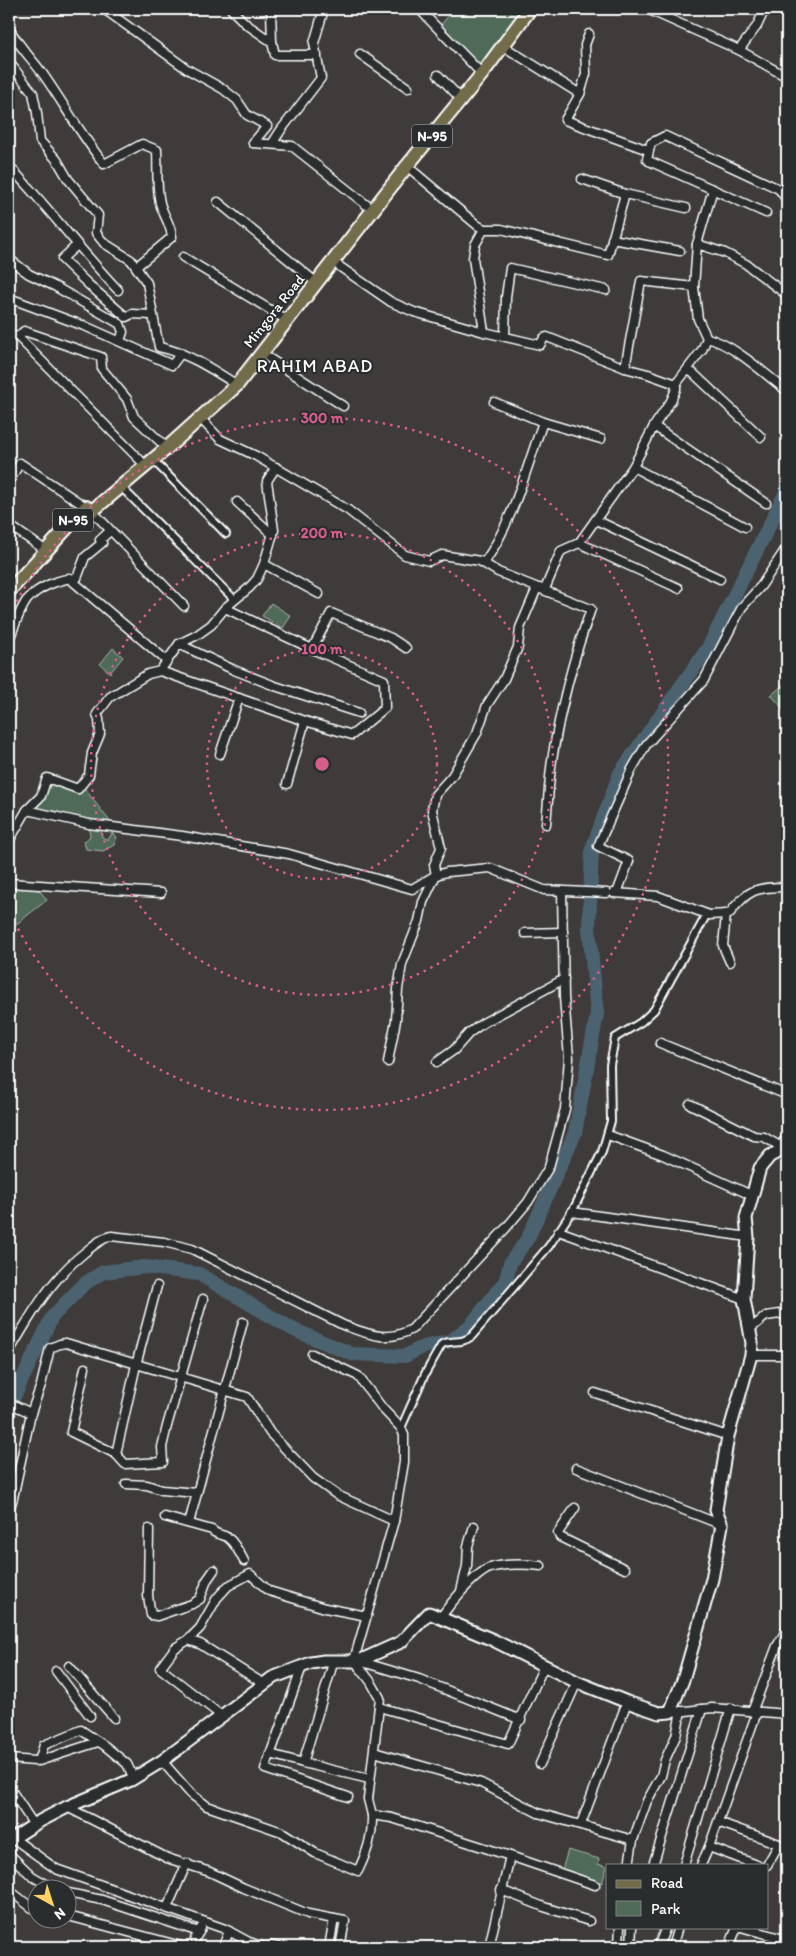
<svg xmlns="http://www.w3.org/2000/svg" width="796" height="1956" viewBox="0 0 796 1956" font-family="Itim,sans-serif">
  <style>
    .green { fill: #506b59; stroke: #a8b5ac }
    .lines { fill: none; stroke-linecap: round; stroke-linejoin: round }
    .river { stroke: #4c6370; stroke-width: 14 }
    .pedestrian-casing { stroke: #fff; stroke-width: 10 }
    .minor-casing { stroke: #fff; stroke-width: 11 }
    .secondary-casing { stroke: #fff; stroke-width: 15 }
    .primary-casing { stroke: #fff; stroke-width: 16 }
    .pedestrian { stroke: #2a2d2e; stroke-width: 6 }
    .minor { stroke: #2a2d2e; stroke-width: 8 }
    .secondary { stroke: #2a2d2e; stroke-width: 11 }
    .primary { stroke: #736c4b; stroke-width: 12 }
    .ring { fill: none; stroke: #d45d8c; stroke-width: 2.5; stroke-dasharray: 2.5 5 }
    .labels { text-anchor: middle; stroke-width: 4; stroke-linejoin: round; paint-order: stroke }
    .shield { fill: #2a2d2e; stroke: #bfc0c0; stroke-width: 1 }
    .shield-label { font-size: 14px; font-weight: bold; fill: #fff }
    .street-label { font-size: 15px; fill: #fff; stroke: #2a2d2e }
    .quarter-label { font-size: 18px; letter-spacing: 1px; fill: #fff; stroke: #2a2d2e }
    .centre { fill: #d45d8c; stroke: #2a2d2e; stroke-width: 2.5 }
    .ring-label { font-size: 15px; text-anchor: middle; font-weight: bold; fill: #d45d8c; stroke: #2a2d2e; stroke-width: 4; stroke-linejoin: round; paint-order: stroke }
  </style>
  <rect width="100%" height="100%" fill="#3e3b3a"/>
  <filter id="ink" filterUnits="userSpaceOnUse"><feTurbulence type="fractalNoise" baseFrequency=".02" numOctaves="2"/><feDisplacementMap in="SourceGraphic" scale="10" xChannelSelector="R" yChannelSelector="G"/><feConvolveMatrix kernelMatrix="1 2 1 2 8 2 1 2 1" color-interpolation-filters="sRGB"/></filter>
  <g filter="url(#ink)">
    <g class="green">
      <polygon points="454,9 524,9 482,74 439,27"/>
      <polygon points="271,603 291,616 283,628 262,616"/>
      <polygon points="113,648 123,657 110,673 100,664"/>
      <polygon points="787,682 787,713 771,695"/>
      <polygon points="48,783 79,793 84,788 112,824 90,822 32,809"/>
      <polygon points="89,827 101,830 102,837 108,840 112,833 117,837 114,845 103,851 86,849 84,842 90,836"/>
      <polygon points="9,886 37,887 47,900 14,926 9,926"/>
      <polygon points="568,1850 599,1859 598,1864 607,1867 602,1883 562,1870"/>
    </g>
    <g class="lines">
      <polyline class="river" points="9,1413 10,1405 52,1317 84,1284 103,1272 145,1267 199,1274 294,1330 352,1354 405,1356 423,1347 451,1341 471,1325 506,1280 510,1263 528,1238 575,1133 597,1014 589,927 592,849 620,773 708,648 787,490"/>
      <defs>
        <g id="pedestrian">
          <polyline points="153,460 226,534"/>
          <polyline points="121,487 235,600"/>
          <path d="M401,1428L425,1374L442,1344C455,1339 460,1345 472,1336L549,1246L574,1208L602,1152L611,1121L610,1065L615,1038L641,1022L654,1010L707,914"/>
        </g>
        <g id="minor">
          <polyline points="104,9 187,69 223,89 237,100 247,115 267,126 253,143"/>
          <polyline points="231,9 246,24 272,42"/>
          <polyline points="271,9 272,42 275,55 317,55"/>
          <polyline points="419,9 482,74"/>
          <polyline points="647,9 739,50 787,77"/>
          <path d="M10,30C20,48 34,61 45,77C65,106 82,136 104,164L142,144L157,150C158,168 156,186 160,203C163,215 171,224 172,237L136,267"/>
          <polyline points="503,46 580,94 565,120 648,150"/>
          <polyline points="739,50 757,26 765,9"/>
          <polyline points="360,54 408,88"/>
          <path d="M9,62L33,93L37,113L40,141L57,160L68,179L98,215L96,233L104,243L131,260L147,283L159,347C188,353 212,369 237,385"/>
          <polyline points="438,75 461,99"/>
          <polyline points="580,94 586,74 585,45 589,34"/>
          <polyline points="253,143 292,146 373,210"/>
          <polyline points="272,144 281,130 321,78 314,43 324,9"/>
          <path d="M9,166C47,206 80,250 118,290"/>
          <polyline points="407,166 477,225 484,229 501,229 608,255 625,194"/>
          <polyline points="582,179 625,194 686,208"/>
          <polyline points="218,202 317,283"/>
          <polyline points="766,213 649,161 647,159 651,143 665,136 779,189 787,200"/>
          <polyline points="484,229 475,245 473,258 484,332"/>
          <polyline points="612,239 680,251"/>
          <polyline points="697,244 713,189"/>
          <polyline points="77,245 62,259 89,285 126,317 132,314 152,315"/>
          <polyline points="183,257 287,320"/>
          <polyline points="9,259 29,274 56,287 120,324 123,332 120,341"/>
          <polyline points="333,262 391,302 414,312 484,332 540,345 544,338 547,337 625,368 648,374 676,384"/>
          <polyline points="9,298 87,327 172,365 181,353"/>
          <polyline points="9,335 18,337 24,331 101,357 102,369 127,399 134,417 167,448"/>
          <polyline points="505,336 506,297 510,268 606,290"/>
          <polyline points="18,337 146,466"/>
          <path d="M707,338C733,344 765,374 787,391"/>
          <polyline points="261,353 343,406"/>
          <polyline points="625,368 641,281 694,287"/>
          <polyline points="687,370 693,373 761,437"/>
          <polyline points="494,402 543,422 601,439"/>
          <path d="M200,418L220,439L256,456L348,510L405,555L429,561L442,555L480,561L498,572L591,609C574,656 560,709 552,760C549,781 548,803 546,824"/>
          <polyline points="654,426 766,503"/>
          <polyline points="633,467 745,527"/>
          <polyline points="9,481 20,463 86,507"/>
          <polyline points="237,502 273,535"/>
          <polyline points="92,511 184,606"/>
          <polyline points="596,520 720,579"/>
          <polyline points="9,525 45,550"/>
          <polyline points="579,543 678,588"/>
          <path d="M484,563C513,522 526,469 543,422"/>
          <polyline points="264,564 319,594"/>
          <polyline points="69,578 167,661"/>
          <path d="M9,640C13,630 20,609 27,600C38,587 61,578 77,578L85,557L102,543L100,540L110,531"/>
          <polyline points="179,644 234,670 275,686 359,713"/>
          <polyline points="312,649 331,613 391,638 406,648"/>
          <polyline points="160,671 305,721 352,735 385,708 384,680 312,649 225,608"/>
          <polyline points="220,754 239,698"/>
          <polyline points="287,784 305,721"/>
          <polyline points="27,810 41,796 47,778 78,789 89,775 92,753 100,734 99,719 97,714 110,697 148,674 160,671 179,644 197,635 211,625 225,608 249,588 257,579 264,564 274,530 267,481 276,467"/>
          <polyline points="9,841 27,810 89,824 182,836 289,854 412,889 436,875 447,872 490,868 544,890 607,893"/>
          <polyline points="9,883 161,893"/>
          <path d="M614,893L658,896L709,915L729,914C748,889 756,887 787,887"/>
          <polyline points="617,893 629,861 598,846 632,769 646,745 704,680 742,607 761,586 787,547"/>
          <polyline points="726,914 723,946 730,962"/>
          <polyline points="525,933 563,932"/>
          <polyline points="660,1043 787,1095"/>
          <polyline points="388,1062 396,1020 398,989 402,964 419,921 423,902 436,875 434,865 441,848 432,810 435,795 452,776 477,733 487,705 504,679 518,647 520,628 537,588 545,589 561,551 579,543 633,467 654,426 671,401 676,389 676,384 702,350 707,338 698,319 694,287 697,244 725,253 746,264 787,295"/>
          <polyline points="437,1062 454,1050 469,1033 483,1023 564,979"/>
          <polyline points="690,1104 754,1136 764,1137 783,1148"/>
          <polyline points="608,1135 663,1155 751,1195"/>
          <polyline points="572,1212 748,1237"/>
          <polyline points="559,1231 744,1299"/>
          <polyline points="750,1329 766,1316 787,1313"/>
          <path d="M9,1352C30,1316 51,1279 84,1253C93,1246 100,1239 111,1236L164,1242L192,1249L343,1325C368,1334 387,1343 412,1329L506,1228L528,1202L549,1167L565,1109L569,1058L564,997L562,891"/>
          <polyline points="312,1354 358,1376 383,1409 401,1428 404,1435 404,1462 394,1521 354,1660 371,1682 380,1698 368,1799 372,1815 392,1818 510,1856 489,1947"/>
          <polyline points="751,1355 787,1355"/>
          <polyline points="85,1368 71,1432 116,1454 125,1464 163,1462 162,1447 167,1426 203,1299"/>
          <polyline points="595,1393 728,1436"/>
          <polyline points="9,1403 31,1413"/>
          <polyline points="116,1454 136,1365 157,1286"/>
          <polyline points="576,1468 722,1525"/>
          <polyline points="126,1484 147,1485 162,1490 197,1493"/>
          <polyline points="575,1508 558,1533 560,1537 625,1569"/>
          <polyline points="9,1511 13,1498 31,1413 41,1385 50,1348 60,1344 66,1343 247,1397 270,1433 313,1478 337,1495 394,1521"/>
          <path d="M165,1517L212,1530C216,1535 221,1534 227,1537C234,1542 240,1553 244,1561"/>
          <polyline points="189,1523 243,1322"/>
          <polyline points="149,1529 148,1596 151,1615 157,1616 192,1604 200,1599 207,1580 214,1570"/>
          <polyline points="461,1591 467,1566 468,1546 474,1526"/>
          <path d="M440,1618C450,1604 474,1574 490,1568C507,1563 524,1564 541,1566"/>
          <polyline points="188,1640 200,1644 264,1684"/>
          <polyline points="334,1660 303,1763 369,1779"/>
          <polyline points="359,1661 419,1679 521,1720"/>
          <polyline points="69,1666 114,1718"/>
          <polyline points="302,1667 265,1769 348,1797"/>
          <polyline points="56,1671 90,1716"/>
          <polyline points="379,1707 508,1744 544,1666"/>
          <polyline points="677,1712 712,1708 787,1714"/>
          <polyline points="752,1712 777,1646 787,1629"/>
          <polyline points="223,1717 160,1668 175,1648 188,1640 200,1628 217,1598 228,1586 250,1574 269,1591 325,1608 367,1616"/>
          <polyline points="98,1742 39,1761 44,1745 81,1730 105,1746 127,1764 134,1779"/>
          <polyline points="374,1752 481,1783 538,1813 633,1840"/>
          <polyline points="270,1754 303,1763"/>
          <polyline points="9,1759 35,1761"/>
          <path d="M162,1761L191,1794L207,1806L282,1832L315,1853L358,1871C367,1852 373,1836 372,1815"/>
          <polyline points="540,1764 577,1682"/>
          <polyline points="9,1787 34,1825"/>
          <polyline points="67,1807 167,1858 210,1872 244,1888 308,1914 334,1919 329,1947"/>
          <polyline points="718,1822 779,1844 767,1865"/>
          <polyline points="581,1824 627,1702"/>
          <polyline points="13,1838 56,1869 225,1929 249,1942 264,1947"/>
          <polyline points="709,1847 757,1865"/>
          <polyline points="9,1854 32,1876 53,1888"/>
          <polyline points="510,1856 595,1885"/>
          <polyline points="629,1865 633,1840 647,1801 661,1776 665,1760 676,1736 681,1711"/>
          <polyline points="653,1865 702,1709"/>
          <polyline points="684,1865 731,1708"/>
          <polyline points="701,1865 709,1847 757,1712"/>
          <polyline points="9,1890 32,1908 38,1909"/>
          <polyline points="501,1890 544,1907 589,1921"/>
          <polyline points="68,1893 102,1900 199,1932"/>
          <polyline points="167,1908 187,1863"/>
          <polyline points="68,1916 185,1947"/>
          <polyline points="334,1919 345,1921 340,1947"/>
          <polyline points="741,1927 787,1940"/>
          <polyline points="195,1939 201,1928"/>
          <polyline points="619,1944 620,1927"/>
          <polyline points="223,1947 229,1931"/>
          <polyline points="270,1947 271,1946 278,1947"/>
          <polyline points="631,1947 632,1927"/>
          <polyline points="658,1947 666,1927"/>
          <polyline points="672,1947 678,1927"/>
          <polyline points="729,1947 737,1927"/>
        </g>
        <polyline id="secondary" points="9,1841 40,1821 67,1807 131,1780 162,1761 272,1678 311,1663 324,1661 359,1661 401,1642 429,1613 493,1640 577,1682 627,1702 659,1713 670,1712 683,1680 712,1579 722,1525 716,1510 728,1436 751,1355 752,1343 744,1299 748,1237 746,1218 760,1168 770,1156 778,1152 787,1140"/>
        <polyline id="primary" points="9,591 86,507 92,511 167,448 237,385 407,166 482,74 530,9"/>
      </defs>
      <use href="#pedestrian" class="pedestrian-casing"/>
      <use href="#minor" class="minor-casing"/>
      <use href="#secondary" class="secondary-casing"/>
      <use href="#primary" class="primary-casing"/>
      <use href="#pedestrian" class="pedestrian"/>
      <use href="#minor" class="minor"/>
      <use href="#secondary" class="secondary"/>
      <use href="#primary" class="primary"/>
    </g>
  </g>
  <g class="ring">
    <circle cx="322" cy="764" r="115"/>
    <circle cx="322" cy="764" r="231"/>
    <path d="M10 615A346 346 0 1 1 10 913"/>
  </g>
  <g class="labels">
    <g class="shield">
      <rect x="412" y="124.5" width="40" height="23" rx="4"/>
      <rect x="53" y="508.5" width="40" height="23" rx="4"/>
    </g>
    <g class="shield-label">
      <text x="432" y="141">N-95</text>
      <text x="73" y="525">N-95</text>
    </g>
    <g class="street-label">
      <text transform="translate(274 311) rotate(-52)" y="5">Mingora Road</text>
    </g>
    <g class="quarter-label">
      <text x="315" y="372">RAHIM ABAD</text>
    </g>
  </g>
  <circle cx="322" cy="764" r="8" class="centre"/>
  <g class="ring-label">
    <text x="322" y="423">300 m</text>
    <text x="322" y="538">200 m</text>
    <text x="322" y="654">100 m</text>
  </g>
  <rect width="796" height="1956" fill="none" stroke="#2a2d2e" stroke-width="30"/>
  <rect x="15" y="15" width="766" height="1926" fill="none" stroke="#fff" stroke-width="2" filter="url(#ink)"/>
  <rect x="606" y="1864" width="162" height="65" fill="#2a2d2e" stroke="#7f8182"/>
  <rect x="616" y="1880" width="25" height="8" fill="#736c4b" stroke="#7f8182"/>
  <text x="651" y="1888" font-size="15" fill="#ffffff">Road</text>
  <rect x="616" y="1901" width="25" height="15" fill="#506b59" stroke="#7f8182"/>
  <text x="651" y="1914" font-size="15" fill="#ffffff">Park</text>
  <g transform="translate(52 1904) rotate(141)"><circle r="24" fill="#2a2d2e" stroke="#7f8182"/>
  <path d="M0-4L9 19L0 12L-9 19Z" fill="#ffd166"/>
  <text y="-8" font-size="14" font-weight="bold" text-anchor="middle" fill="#ffffff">N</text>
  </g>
</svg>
